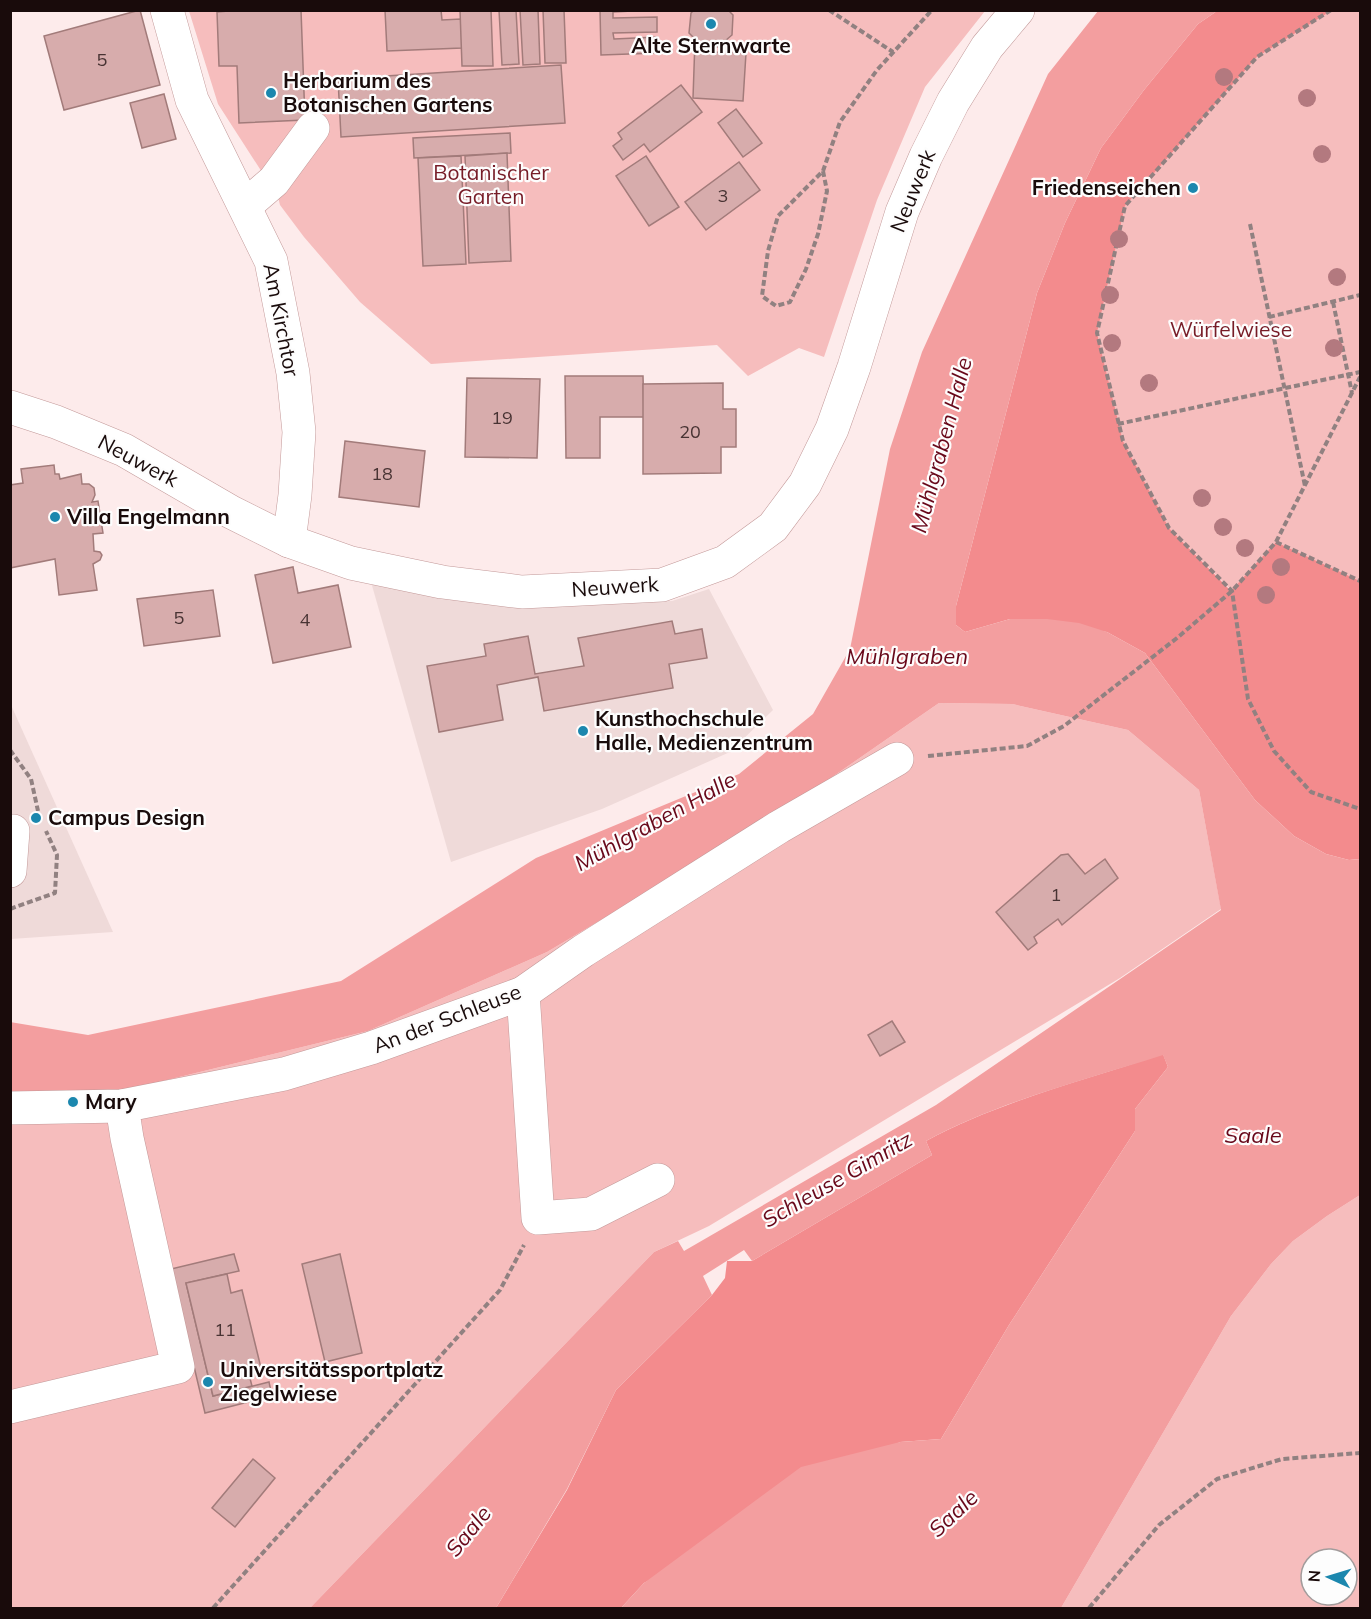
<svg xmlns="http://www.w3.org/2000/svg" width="1371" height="1619" viewBox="0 0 1371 1619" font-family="Mulish,sans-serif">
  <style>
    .built { fill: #efdad9 }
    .green { fill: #f6bdbd; fill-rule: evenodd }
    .forest { fill: #f38b8d }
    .water { fill: #f39e9f }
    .building { fill: #d7acac; stroke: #a27b7a; stroke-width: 1.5 }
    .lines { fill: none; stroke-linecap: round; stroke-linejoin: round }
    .minor-casing { stroke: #c39999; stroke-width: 34 }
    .path { stroke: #918181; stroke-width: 4; stroke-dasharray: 6 3; stroke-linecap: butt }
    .minor { stroke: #fff; stroke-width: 33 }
    .tree { fill: #b3797f }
    .poi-dot { fill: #1b87ae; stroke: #fdfdfd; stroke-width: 2 }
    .labels { text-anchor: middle; stroke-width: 4.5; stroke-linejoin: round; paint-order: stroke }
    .number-label { font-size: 18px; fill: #483333 }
    .poi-label { font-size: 21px; font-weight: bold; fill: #190b0b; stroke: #fdfdfd; text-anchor: start }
    .park-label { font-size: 21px; fill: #771c27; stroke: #fdfdfd }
    .street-label { font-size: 21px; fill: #190b0b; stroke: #fdfdfd }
    .water-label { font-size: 22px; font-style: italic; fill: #68081a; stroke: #fdfdfd }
  </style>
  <rect width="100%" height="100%" fill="#fdebeb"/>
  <g class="built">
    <polygon points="369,575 441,595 515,608 672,601 709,589 773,710 730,752 602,809 451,862"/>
    <polygon points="11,705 113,932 11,939"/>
  </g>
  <g class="green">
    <polygon points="189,11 985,11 925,87 877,200 824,357 799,348 748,376 717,345 431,364 360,302 304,237 280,205 278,197 218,104"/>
    <polygon points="1331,11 1360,11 1360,581 1276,542 1232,591 1169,528 1123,441 1097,333 1125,206 1257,57"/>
    <polygon points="939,703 1012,704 1128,730 1199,790 1221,909 1120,978 709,1226 654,1252 310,1608 11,1608 11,1094 122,1091 368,1031 547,952 773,818"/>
    <path d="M1360,1195V1608H1061L1231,1316L1271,1264L1293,1241L1327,1216ZM1311,1559H1347V1595H1311Z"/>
  </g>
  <g class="forest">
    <polygon points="1217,11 1331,11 1257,57 1125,206 1097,333 1123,441 1169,528 1231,591 1276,542 1360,581 1360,859 1349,860 1326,854 1294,836 1255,800 1145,653 1107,632 1010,619 965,632 956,625 956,606 1037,293 1065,223 1101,148 1144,90 1198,24"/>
    <path d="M1163,1054L1168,1067L1135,1109V1131L1009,1325L941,1439L900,1442L644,1583L621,1608H496L567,1490L616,1390L712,1295L725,1278L727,1261H752L932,1155L926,1141C998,1102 1085,1080 1163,1054Z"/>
  </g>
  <path class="water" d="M1098,11H1217L1198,24L1144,90L1101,148L1065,223L1037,293L956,606V625L965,632L1010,619H1047L1079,623L1107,632L1145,653L1255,800L1294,836L1326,854L1349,860L1360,859V1195L1327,1216L1293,1241L1271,1264L1231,1316L1061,1608H621L644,1583L801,1467L900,1442L941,1439L1009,1325L1135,1131V1109L1168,1067L1163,1055C1085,1080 997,1102 926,1141L932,1155L752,1261L744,1250L703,1276L712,1295L616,1390L567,1489L496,1608H310L654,1252L678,1241L684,1251L936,1105L1221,910L1199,790L1128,730L1012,704L939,703L773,818L547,952L368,1031L122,1091L11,1094L10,1022L88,1035L341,981L536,858L739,774L813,714L850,649L890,449L922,352L1048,74Z"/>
  <g class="building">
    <polygon points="140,10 160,85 64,110 44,36"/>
    <polygon points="240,10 301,10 305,120 239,123 237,66 219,66 217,12"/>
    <polygon points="385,10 441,10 442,20 461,19 462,48 387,51"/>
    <polygon points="460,10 491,10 493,66 462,66"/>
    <polygon points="499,10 516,10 519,64 502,65"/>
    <polygon points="520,10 538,10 540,64 523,65"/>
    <polygon points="543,10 564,10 566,63 545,63"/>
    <polygon points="600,10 653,10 613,12 613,18 657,17 657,32 613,33 614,39 657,37 658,53 601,55"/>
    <polygon points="694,10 728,10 733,15 732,35 718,47 701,45 689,33 691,13"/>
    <polygon points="695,40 701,45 714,47 714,52 746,53 743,101 693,98"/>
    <polygon points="561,65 565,123 341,137 338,79"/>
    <polygon points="681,85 702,112 650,152 644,144 623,160 613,146 622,139 618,133"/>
    <polygon points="164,94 176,139 142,148 130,103"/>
    <polygon points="736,109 762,143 743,157 718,123"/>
    <polygon points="510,133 511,153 414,158 413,138"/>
    <polygon points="507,153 511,261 469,263 465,156"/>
    <polygon points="461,156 466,264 423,266 418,158"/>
    <polygon points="646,156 679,207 649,226 616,176"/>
    <polygon points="739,162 760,190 706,230 685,202"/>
    <polygon points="565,376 643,376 644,417 600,417 600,458 566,458"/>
    <polygon points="467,378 540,379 537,458 465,457"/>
    <polygon points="723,383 723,409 736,409 736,447 721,447 721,473 643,474 643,384"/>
    <polygon points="345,441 425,451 419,507 339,497"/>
    <polygon points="54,465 55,474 59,474 60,479 81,474 82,484 89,484 94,488 95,495 92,502 98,501 103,533 93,534 94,551 100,552 102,555 100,560 93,564 97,590 59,595 55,559 10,568 10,485 23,483 21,469"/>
    <polygon points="293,567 298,593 338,585 351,647 273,663 255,575"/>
    <polygon points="213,590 220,636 144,646 137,599"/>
    <polygon points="672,621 675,634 702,629 707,658 669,664 673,688 544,711 538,677 497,685 503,720 439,732 427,666 486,656 484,644 528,636 535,674 584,666 578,638"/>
    <polygon points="1068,854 1085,874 1105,859 1118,878 1062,925 1058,919 1034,937 1037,943 1028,950 996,912 1061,855"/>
    <polygon points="892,1021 905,1042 880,1056 868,1035"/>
    <polygon points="234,1254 239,1271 186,1283 213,1396 269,1382 272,1396 205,1413 171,1269"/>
    <polygon points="340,1254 362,1353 325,1362 302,1264"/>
    <polygon points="227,1274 231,1293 242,1290 261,1368 248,1371 252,1386 213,1396 186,1283"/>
    <polygon points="253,1459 275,1478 235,1527 212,1508"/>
  </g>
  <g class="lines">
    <defs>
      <g id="minor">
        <polyline points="167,10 192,100 271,261 293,373 299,432 295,495 289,541"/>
        <polyline points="245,206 274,181 313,128"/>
        <polyline points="10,407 56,422 124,450 231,512 289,541 351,563 442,582 522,592 662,585 725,562 773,527 805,484 832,429 854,367 902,212 926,156 953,102 987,47 1018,10"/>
        <polyline points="10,871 13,831"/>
        <polyline points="523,993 538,1218 591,1214 658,1180"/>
        <polyline points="10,1108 122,1106 284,1074 371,1048 523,993 583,951 779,827 897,759"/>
        <polyline points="10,1407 178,1367 127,1138 122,1106"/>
      </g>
    </defs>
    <use href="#minor" class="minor-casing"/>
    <g class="path">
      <polyline points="829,10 893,52"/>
      <polyline points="1331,10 1257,57 1125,206 1097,333 1123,441 1169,528 1232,591 1248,699 1274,751 1311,792 1360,809"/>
      <polyline points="823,171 827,191 818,234 806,269 790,302 776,306 762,296 768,251 778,216 823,171 840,122 877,70 932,10"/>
      <polyline points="1250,224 1305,486"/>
      <polyline points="1333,302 1352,393"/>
      <polyline points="1269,317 1360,295"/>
      <polyline points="1118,424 1360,372"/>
      <polyline points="1276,542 1360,581"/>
      <polyline points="10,750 31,779 38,811"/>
      <polyline points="928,756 1027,746 1064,726 1177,638 1232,591 1276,542 1360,377"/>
      <polyline points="10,909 55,893 57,855 46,831"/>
      <polyline points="213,1608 500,1290 524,1245"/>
      <polyline points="1089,1608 1159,1525 1217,1479 1282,1459 1360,1453"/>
    </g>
    <use href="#minor" class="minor"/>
  </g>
  <g class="tree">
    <circle cx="1224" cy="77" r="9"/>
    <circle cx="1307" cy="98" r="9"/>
    <circle cx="1322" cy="154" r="9"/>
    <circle cx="1119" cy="239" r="9"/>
    <circle cx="1337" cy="277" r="9"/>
    <circle cx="1110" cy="295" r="9"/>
    <circle cx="1112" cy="343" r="9"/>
    <circle cx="1334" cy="348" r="9"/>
    <circle cx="1149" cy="383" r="9"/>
    <circle cx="1202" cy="498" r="9"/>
    <circle cx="1223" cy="527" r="9"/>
    <circle cx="1245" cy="548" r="9"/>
    <circle cx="1281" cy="567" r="9"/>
    <circle cx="1266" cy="595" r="9"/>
  </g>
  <g class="poi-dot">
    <circle cx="711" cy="24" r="6"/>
    <circle cx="271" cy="93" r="6"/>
    <circle cx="1193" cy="188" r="6"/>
    <circle cx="55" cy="517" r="6"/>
    <circle cx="583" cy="731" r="6"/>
    <circle cx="36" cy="818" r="6"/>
    <circle cx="73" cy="1102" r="6"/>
    <circle cx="208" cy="1382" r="6"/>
  </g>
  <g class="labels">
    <g class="number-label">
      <text x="102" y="66">5</text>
      <text x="723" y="202">3</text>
      <text x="502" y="424">19</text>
      <text x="690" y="438">20</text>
      <text x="382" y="480">18</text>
      <text x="179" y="624">5</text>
      <text x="305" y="626">4</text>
      <text x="1056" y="901">1</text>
      <text x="225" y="1336">11</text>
    </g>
    <g class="poi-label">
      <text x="711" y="53" text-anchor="middle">Alte Sternwarte</text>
      <text x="283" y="88">Herbarium des<tspan x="283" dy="24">Botanischen Gartens</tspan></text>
      <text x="1181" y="195" text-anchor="end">Friedenseichen</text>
      <text x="67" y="524">Villa Engelmann</text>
      <text x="595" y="726">Kunsthochschule<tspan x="595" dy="24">Halle, Medienzentrum</tspan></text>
      <text x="48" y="825">Campus Design</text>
      <text x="85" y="1109">Mary</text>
      <text x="220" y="1377">Universitätssportplatz<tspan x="220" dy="24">Ziegelwiese</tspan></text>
    </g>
    <g class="park-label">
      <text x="491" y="180">Botanischer<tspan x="491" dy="24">Garten</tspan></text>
      <text x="1231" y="337">Würfelwiese</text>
    </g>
    <g class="street-label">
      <text transform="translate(913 191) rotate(-68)" y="7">Neuwerk</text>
      <text transform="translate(281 320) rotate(79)" y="7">Am Kirchtor</text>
      <text transform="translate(138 461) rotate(28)" y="7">Neuwerk</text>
      <text transform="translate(615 587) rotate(-4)" y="7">Neuwerk</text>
      <text transform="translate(447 1019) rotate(-21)" y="7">An der Schleuse</text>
    </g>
    <g class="water-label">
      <text transform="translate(941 445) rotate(-75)" y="8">Mühlgraben Halle</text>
      <text x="907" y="664">Mühlgraben</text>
      <text transform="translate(655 821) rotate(-29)" y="8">Mühlgraben Halle</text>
      <text x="1253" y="1143">Saale</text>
      <text transform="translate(837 1179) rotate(-30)" y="8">Schleuse Gimritz</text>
      <text transform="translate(953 1513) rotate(-43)" y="8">Saale</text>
      <text transform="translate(468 1531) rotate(-51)" y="8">Saale</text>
    </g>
  </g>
  <rect width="1371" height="1619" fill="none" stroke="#190b0b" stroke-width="24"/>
  <g transform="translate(1329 1577) rotate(274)"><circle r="28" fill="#fdfdfd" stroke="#a29c9c" stroke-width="1.5"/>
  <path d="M0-4.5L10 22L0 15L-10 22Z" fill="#1b87ae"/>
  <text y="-9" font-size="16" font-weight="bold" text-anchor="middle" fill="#190b0b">N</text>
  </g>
</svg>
